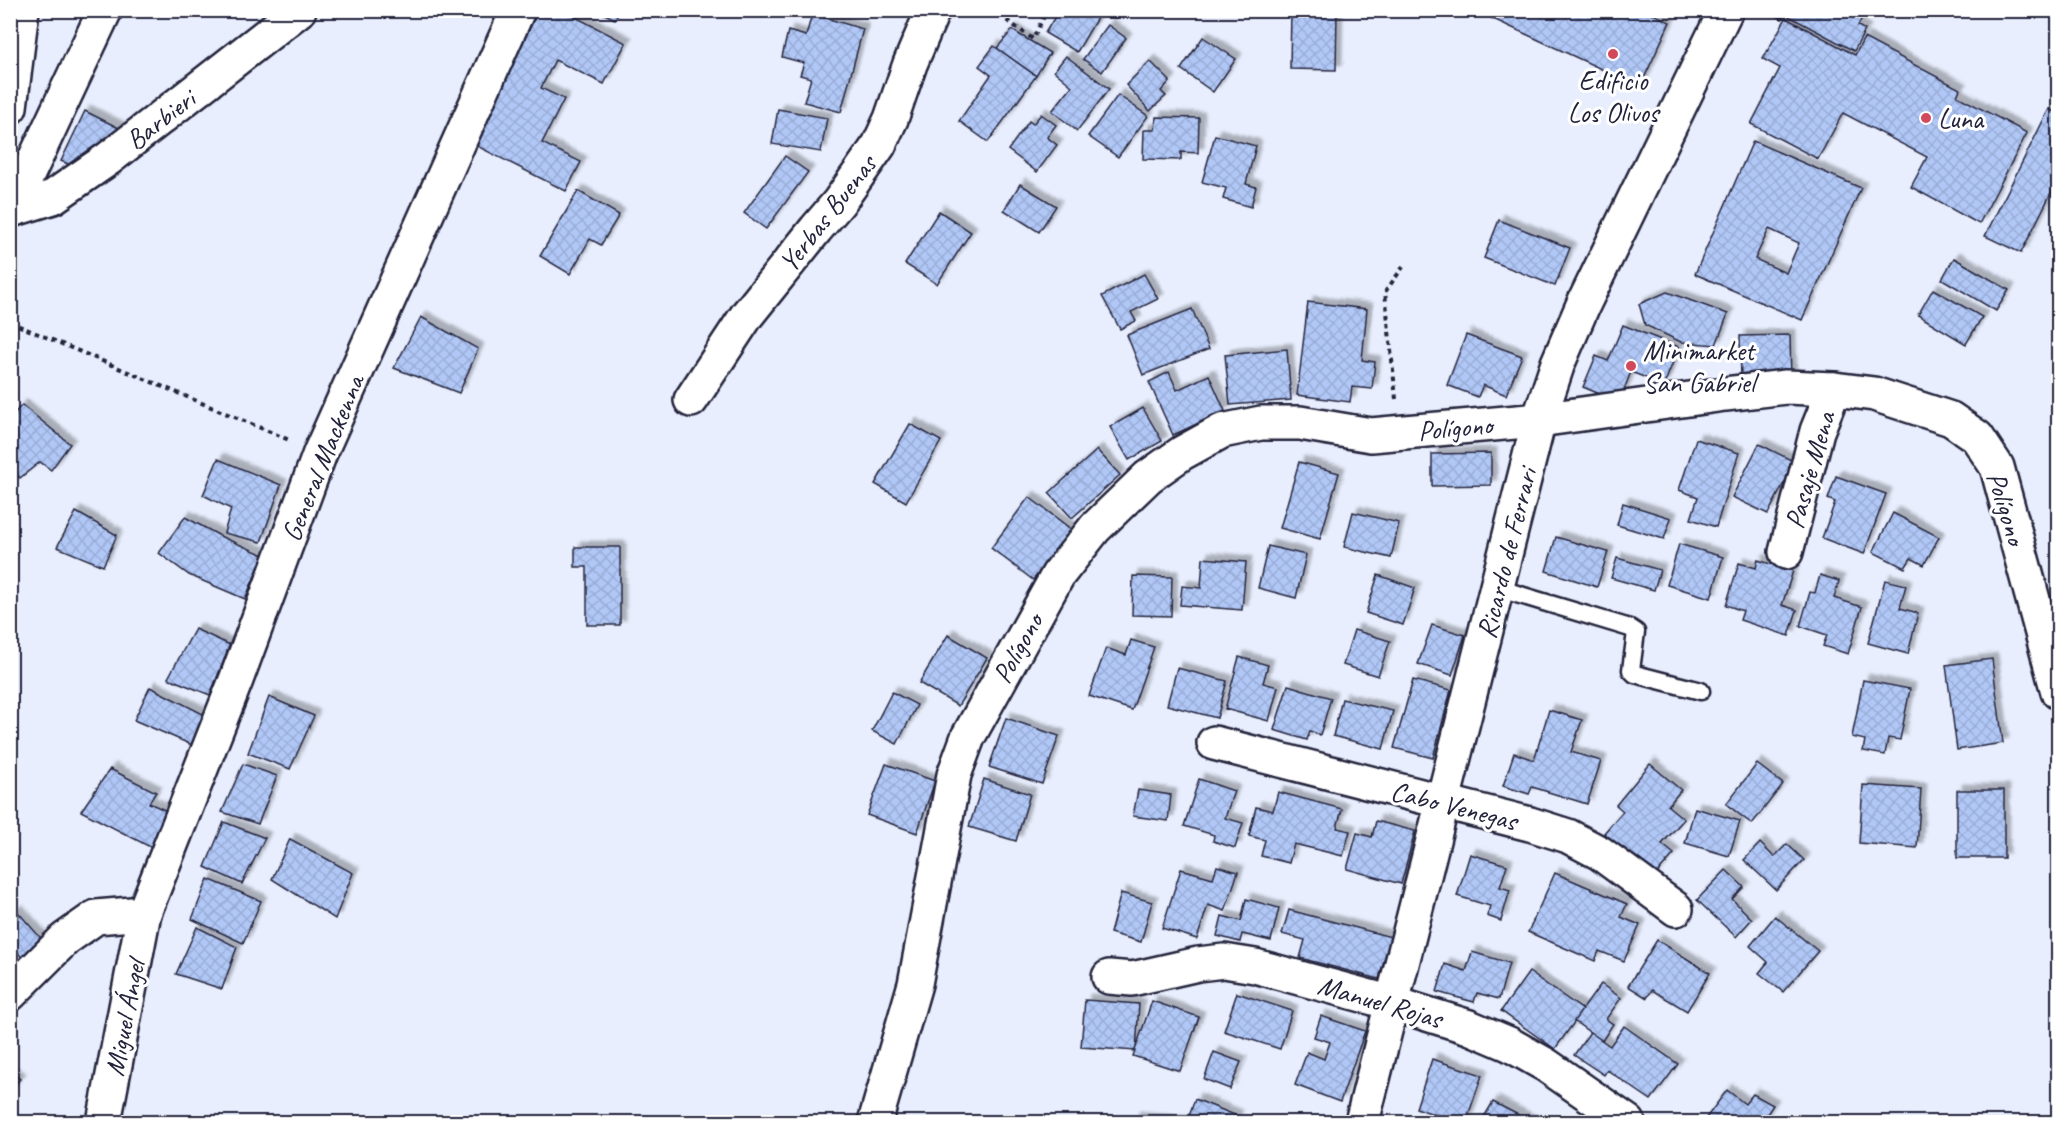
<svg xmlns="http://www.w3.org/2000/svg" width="2069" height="1133" viewBox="0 0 2069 1133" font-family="Caveat,sans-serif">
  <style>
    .building { fill: url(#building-cross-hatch); stroke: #22223b; stroke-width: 1.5; fill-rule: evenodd; filter: url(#shadow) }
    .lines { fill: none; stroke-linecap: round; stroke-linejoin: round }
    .service-casing { stroke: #22223b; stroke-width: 21 }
    .minor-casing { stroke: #22223b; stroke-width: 38 }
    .tertiary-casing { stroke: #22223b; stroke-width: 38 }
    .path { stroke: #22223b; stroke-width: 4; stroke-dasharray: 4.5 4.5; stroke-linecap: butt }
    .service { stroke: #fff; stroke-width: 16 }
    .minor { stroke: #fff; stroke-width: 33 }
    .tertiary { stroke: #fff; stroke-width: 33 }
    .poi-dot { fill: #d1495b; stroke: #fff; stroke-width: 2 }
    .labels { text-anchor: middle; stroke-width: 6; stroke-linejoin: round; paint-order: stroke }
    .poi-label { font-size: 28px; fill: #22223b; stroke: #fff; text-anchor: start }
    .street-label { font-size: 28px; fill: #22223b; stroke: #fff }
  </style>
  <defs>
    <pattern id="building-cross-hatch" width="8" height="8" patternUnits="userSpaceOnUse" patternTransform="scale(1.5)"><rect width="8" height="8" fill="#b1c8f7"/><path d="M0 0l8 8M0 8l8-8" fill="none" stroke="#98acd5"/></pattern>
    <filter id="shadow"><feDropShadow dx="5.5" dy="-5.5" stdDeviation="1.5" flood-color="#0004"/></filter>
  </defs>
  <rect width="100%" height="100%" fill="#e8eefd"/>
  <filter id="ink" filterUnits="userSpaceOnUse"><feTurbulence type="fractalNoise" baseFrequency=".0167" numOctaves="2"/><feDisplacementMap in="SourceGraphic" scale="12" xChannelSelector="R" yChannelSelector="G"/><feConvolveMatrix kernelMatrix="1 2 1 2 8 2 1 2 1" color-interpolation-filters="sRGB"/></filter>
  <g filter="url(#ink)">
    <g class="building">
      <polygon points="539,10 562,10 626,43 604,84 555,60 541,88 564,99 542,143 581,162 566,191 471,143"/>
      <polygon points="596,10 620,10 615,19"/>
      <polygon points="783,10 801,10 801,16 783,15"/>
      <polygon points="1059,10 1085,10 1097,18 1077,52 1045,33"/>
      <polygon points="1101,10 1119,10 1115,18"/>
      <polygon points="1291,10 1337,10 1336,70 1290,69"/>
      <polygon points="1474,10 1645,10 1670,22 1640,87"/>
      <polygon points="1767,10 1866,10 1858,26 1865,30 1854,51 1785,14 1782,19"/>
      <polygon points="812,14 863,29 841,112 804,102 811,78 800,75 804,63 782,57 788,31 806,36"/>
      <polygon points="1786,18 1855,55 1864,38 1960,89 1957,96 2027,133 1979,224 1911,187 1927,157 1843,113 1818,159 1751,124 1780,68 1763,59"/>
      <polygon points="1108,25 1126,38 1102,72 1083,59"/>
      <polygon points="1012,30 1050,53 1036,76 997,48"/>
      <polygon points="1203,37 1236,59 1213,92 1181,69"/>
      <polygon points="994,46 1036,76 988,142 959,121 991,75 979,66"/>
      <polygon points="1066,56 1109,89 1077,131 1052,111 1072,86 1054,71"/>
      <polygon points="1150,61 1170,81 1161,91 1166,96 1150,111 1126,85"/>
      <polygon points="1118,95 1148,116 1118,157 1088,136"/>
      <polygon points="778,109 827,118 821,152 772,144"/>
      <polygon points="2049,109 2058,114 2058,179 2021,253 1985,236"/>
      <polygon points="85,111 125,131 80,169 61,161"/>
      <polygon points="1041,114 1056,125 1047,137 1057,145 1037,172 1008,150 1029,121 1033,124"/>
      <polygon points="1156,117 1199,118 1198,153 1181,152 1181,160 1143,159 1144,130 1155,130"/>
      <polygon points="1215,135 1256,146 1246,184 1256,187 1251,207 1223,199 1226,188 1202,182"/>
      <path d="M1753,141L1861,188L1802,320L1695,274ZM1769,229L1799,243L1786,273L1755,259Z"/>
      <polygon points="785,156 808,172 766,229 744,213"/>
      <polygon points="1020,184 1056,206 1039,232 1004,210"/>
      <polygon points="578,191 619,215 601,245 590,239 570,274 540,256"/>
      <polygon points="939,211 971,232 937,284 905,264"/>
      <polygon points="1499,220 1570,248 1555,286 1484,258"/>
      <polygon points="1954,258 2009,290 1996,311 1942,279"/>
      <polygon points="1144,274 1158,299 1131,312 1136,321 1120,329 1102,296"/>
      <polygon points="1933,289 1982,317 1966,344 1918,315"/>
      <polygon points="1667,292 1728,314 1716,345 1681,342 1645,325 1639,304"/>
      <polygon points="1308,302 1367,309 1362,360 1375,362 1372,389 1352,387 1350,402 1297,395"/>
      <polygon points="1192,309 1209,349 1143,375 1127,335"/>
      <polygon points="421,317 478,349 459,393 394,368"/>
      <polygon points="1623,325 1679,347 1664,385 1631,372 1619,402 1583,387 1596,356 1608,361"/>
      <polygon points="1466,335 1522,356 1506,395 1483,385 1478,397 1447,385"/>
      <polygon points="1790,335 1791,380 1741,381 1740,336"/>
      <polygon points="1287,349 1291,400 1230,405 1225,355"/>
      <polygon points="1169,372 1177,390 1209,375 1225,411 1173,435 1149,382"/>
      <polygon points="22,405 70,444 51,470 40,462 20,478 10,468 10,418"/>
      <polygon points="1143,408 1162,441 1129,460 1110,427"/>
      <polygon points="910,424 941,441 906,502 875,484"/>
      <polygon points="1696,439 1739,453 1716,527 1691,519 1698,497 1679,490"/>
      <polygon points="1759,444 1795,462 1768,514 1732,497"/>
      <polygon points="1097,450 1120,475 1072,518 1049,493"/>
      <polygon points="1491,453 1491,485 1432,486 1432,454"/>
      <polygon points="218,459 281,485 261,542 224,533 231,509 203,495"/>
      <polygon points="1299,462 1339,473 1320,539 1280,528"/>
      <polygon points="1836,476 1886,494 1864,554 1822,538 1835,502 1828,499"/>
      <polygon points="1029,497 1072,530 1033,580 991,548"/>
      <polygon points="1623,503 1671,518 1664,539 1617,525"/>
      <polygon points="76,512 117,535 103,566 57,547"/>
      <polygon points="1353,512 1399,523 1391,558 1344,547"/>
      <polygon points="1893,513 1939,537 1924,565 1911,558 1905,568 1873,552"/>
      <polygon points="185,517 222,537 264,555 245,599 189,575 159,553"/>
      <polygon points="1556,537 1608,552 1597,587 1546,571"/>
      <polygon points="1679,544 1723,557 1711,598 1667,585"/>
      <polygon points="1268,546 1306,555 1296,598 1258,588"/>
      <polygon points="575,547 620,547 620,625 587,625 587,567 575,567"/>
      <polygon points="1203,558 1246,562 1242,610 1180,605 1182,586 1201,588"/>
      <polygon points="1617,558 1660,570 1654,590 1611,578"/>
      <polygon points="1758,560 1793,571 1782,605 1797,610 1789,636 1740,620 1743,611 1726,605 1739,563 1756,568"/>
      <polygon points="1378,575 1415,588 1403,625 1366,613"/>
      <polygon points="1820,575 1839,581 1834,598 1862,607 1848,654 1823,646 1827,635 1800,626 1810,592 1815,593"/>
      <polygon points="1133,576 1172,577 1171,616 1132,615"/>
      <polygon points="1885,580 1906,585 1900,608 1918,613 1908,654 1868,643"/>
      <polygon points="1432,625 1465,635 1452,675 1418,664"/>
      <polygon points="195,629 230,645 210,695 168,678"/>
      <polygon points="1354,630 1390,641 1378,676 1343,665"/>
      <polygon points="948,635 987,658 958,706 919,683"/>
      <polygon points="1131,640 1154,647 1132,710 1089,696 1106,648 1126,655"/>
      <polygon points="1239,657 1268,665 1263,683 1278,687 1269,721 1225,709"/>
      <polygon points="1992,659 2003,743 1957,750 1946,665"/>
      <polygon points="1177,668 1227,681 1217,718 1167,705"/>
      <polygon points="1413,680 1451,690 1433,758 1394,748"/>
      <polygon points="1863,680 1910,689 1900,740 1888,738 1885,755 1863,751 1865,740 1852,737"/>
      <polygon points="1288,685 1331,698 1320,735 1310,731 1307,740 1274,730"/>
      <polygon points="150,687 205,715 192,745 134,720"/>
      <polygon points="892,692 917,705 897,744 872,731"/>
      <polygon points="269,697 314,716 290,769 248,753"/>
      <polygon points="1342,699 1393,711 1383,749 1333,736"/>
      <polygon points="1549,710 1582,720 1571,752 1601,761 1587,804 1532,787 1529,794 1503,786 1514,753 1534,760"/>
      <polygon points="1006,718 1059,736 1042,784 989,767"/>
      <polygon points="243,764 277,776 258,824 222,812"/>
      <polygon points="886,764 935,781 917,833 867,815"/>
      <polygon points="1650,764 1681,790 1668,806 1684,819 1662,844 1674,854 1655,876 1604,833 1623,811 1616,805"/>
      <polygon points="1757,764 1783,784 1752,824 1726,804"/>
      <polygon points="110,769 156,792 149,803 167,811 152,848 81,811"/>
      <polygon points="984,779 1030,794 1016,841 969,827"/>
      <polygon points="1199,779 1234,791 1225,818 1243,823 1235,848 1213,841 1214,835 1184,826"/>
      <polygon points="1863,785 1921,789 1917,848 1859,843"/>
      <polygon points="1138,790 1171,795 1168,821 1133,816"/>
      <rect x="1957" y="790" width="47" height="68"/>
      <polygon points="1278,792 1342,809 1337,828 1350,831 1343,856 1294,844 1289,863 1261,856 1265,840 1249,836 1256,807 1273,811"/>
      <polygon points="1695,808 1740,821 1729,856 1685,843"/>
      <polygon points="1376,821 1415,831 1401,884 1347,869 1357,833 1372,837"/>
      <polygon points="224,822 265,838 242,884 205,867"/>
      <polygon points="290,839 353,873 335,919 272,879"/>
      <polygon points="1760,843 1774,857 1787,844 1804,860 1776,890 1744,860"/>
      <polygon points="1470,854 1507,865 1500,887 1510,890 1501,921 1487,916 1490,906 1457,896"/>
      <polygon points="1217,866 1238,872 1225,911 1208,905 1197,939 1162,928 1181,869 1213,878"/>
      <polygon points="1726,870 1744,887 1732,899 1752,919 1736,937 1697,900"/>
      <polygon points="1555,873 1627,904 1621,917 1640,925 1624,961 1599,951 1595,961 1528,932"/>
      <polygon points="208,879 261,901 243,943 192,919"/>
      <polygon points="1121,893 1152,902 1141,942 1110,933"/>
      <polygon points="1246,899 1279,908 1271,941 1242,934 1240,942 1217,936 1222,916 1241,921"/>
      <polygon points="1289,910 1391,937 1379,979 1300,958 1305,940 1282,934"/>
      <polygon points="17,911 46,944 23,959 10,943 10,916"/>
      <polygon points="1775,916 1818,951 1783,992 1759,973 1768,962 1750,946"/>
      <polygon points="197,927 237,947 222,989 176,974"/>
      <polygon points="1657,940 1710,973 1687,1011 1652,990 1647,998 1628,986"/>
      <polygon points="1472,952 1509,963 1499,999 1477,993 1474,1002 1437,992 1445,964 1466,971"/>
      <polygon points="1529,972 1583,1010 1555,1049 1501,1011"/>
      <polygon points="1601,984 1621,998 1606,1019 1613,1024 1602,1041 1574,1021"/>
      <polygon points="1237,993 1292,1011 1280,1049 1224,1031"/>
      <polygon points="1085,1000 1139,1004 1136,1051 1081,1047"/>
      <polygon points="1152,1001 1199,1017 1180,1071 1133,1056"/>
      <polygon points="1321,1016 1365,1031 1340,1102 1295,1085 1307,1052 1324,1059 1330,1042 1314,1037"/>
      <polygon points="1624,1026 1678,1064 1651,1100 1607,1070 1604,1075 1574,1055 1590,1032 1610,1046"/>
      <polygon points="1214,1052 1241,1062 1230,1089 1204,1079"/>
      <polygon points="1432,1059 1482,1075 1466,1122 1440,1122 1442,1117 1416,1108"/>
      <polygon points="10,1072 20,1079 10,1090"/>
      <polygon points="1727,1090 1745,1104 1753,1094 1773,1105 1762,1122 1703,1122"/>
      <polygon points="1195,1099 1237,1116 1234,1122 1204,1122 1189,1116"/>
      <polygon points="1493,1102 1532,1122 1481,1122"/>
      <polygon points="1134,1117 1188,1122 1189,1122 1134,1122"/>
    </g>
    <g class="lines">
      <defs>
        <polyline id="service" points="1497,588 1630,628 1636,632 1631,670 1635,674 1701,691"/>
        <g id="minor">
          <polyline points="10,107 22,10"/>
          <polyline points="10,179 11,210 53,197 108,159 299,10"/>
          <polyline points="11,210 105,10"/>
          <polyline points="691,400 747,315 816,229 839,202 879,145 891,119 910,64 933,10"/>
          <polyline points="1786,552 1817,431 1834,389"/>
          <polyline points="1214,743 1530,824 1568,836 1600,853 1676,909"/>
          <polyline points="1109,977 1132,979 1198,964 1224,961 1255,966 1392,1003 1469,1027 1509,1044 1546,1065 1628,1122"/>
          <polyline points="104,1122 144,913"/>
          <polyline points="875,1122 915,984 954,775 968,737 1058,575 1095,528 1148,477 1182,453 1222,431 1261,423 1300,423 1371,435 1539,420 1725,394 1786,387 1834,389 1874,394 1951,419 1977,437 1997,467 2058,692"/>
          <polyline points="1362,1122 1539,420 1558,363 1583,305 1726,10"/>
        </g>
        <polyline id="tertiary" points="10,994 65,939 96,917 144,913 236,680 320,453 518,10"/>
      </defs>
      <use href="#service" class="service-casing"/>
      <use href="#minor" class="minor-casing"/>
      <use href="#tertiary" class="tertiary-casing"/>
      <g class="path">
        <polyline points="992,10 1033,39 1047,10"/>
        <polyline points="10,322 289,440"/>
        <polyline points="1396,399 1385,292 1403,267"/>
      </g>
      <use href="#service" class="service"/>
      <use href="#minor" class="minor"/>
      <use href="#tertiary" class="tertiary"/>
    </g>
  </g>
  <g class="poi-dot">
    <circle cx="1613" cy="54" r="6"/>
    <circle cx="1926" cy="118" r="6"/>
    <circle cx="1631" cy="366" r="6"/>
  </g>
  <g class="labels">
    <g class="poi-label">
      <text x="1613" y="90" text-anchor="middle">Edificio<tspan x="1613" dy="32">Los Olivos</tspan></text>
      <text x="1938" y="128">Luna</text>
      <text x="1643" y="360">Minimarket<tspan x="1643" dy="32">San Gabriel</tspan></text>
    </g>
    <g class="street-label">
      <text transform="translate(160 119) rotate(-38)" y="10">Barbieri</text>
      <text transform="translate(827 213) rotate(-52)" y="10">Yerbas Buenas</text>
      <text transform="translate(1455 427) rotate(-5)" y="10">Polígono</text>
      <text transform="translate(322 458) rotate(-68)" y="10">General Mackenna</text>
      <text transform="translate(1809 470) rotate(-74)" y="10">Pasaje Mena</text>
      <text transform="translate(2007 508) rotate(73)" y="10">Polígono</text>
      <text transform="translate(1506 553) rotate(-76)" y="10">Ricardo de Ferrari</text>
      <text transform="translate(1017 648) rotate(-61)" y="10">Polígono</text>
      <text transform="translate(1454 805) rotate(14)" y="10">Cabo Venegas</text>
      <text transform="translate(1380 1001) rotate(16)" y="10">Manuel Rojas</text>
      <text transform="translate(124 1018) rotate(-79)" y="10">Miguel Ángel</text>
    </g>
  </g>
  <rect width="2069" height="1133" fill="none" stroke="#fff" stroke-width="36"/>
  <rect x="18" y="18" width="2033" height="1097" fill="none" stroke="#22223b" stroke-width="2" filter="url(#ink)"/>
</svg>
